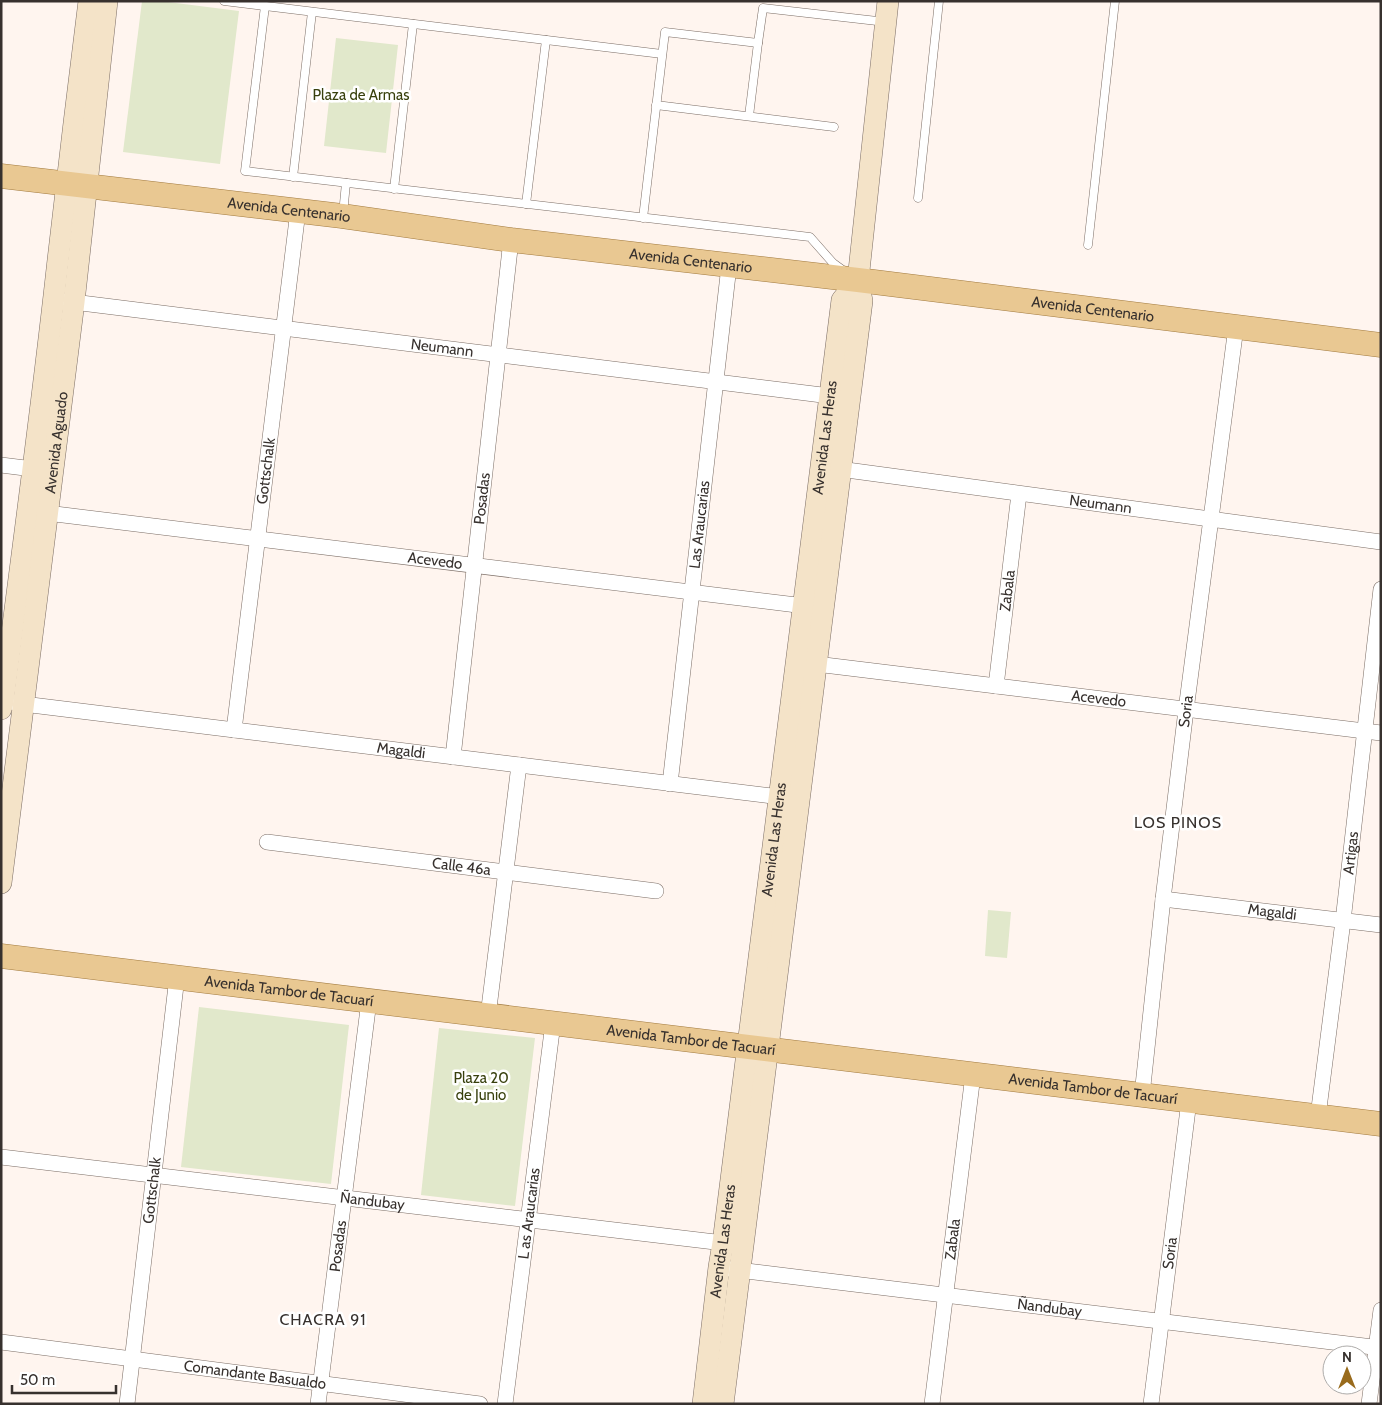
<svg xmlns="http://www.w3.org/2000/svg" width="1382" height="1405" viewBox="0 0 1382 1405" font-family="Cabin,sans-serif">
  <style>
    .green { fill: #e1e8cb }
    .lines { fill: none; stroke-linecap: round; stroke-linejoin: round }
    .lane-casing { stroke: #7b6d65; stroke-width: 9 }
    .street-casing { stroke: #7b6d65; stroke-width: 16 }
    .secondary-casing { stroke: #7b6d65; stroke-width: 22 }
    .primary-casing { stroke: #a27b40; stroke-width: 25 }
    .lane { stroke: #fff; stroke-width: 8 }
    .street { stroke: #fff; stroke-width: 15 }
    .secondary { stroke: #f4e3c8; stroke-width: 21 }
    .primary { stroke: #e9c892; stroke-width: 24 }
    .labels { text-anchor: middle; stroke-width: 5; stroke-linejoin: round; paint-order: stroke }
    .park-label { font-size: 15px; fill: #38400d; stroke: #fff }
    .street-label { font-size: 15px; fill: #37312e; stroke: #fff }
    .neighbourhood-label { font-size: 16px; letter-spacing: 1px; fill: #37312e; stroke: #fff }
  </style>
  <rect width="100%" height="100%" fill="#fff5ef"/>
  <g class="green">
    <polygon points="142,1 160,1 239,11 220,164 123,152"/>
    <polygon points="336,38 398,45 386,153 324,146"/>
    <polygon points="988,910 1011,912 1007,958 985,956"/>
    <polygon points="199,1007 349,1025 331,1184 181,1167"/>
    <polygon points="439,1028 535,1038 515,1206 421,1195"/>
  </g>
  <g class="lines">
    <defs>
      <g id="lane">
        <polyline points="224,1 662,54"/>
        <polyline points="265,6 245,171 810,237 833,263 844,271"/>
        <polyline points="656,105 834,127"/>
        <polyline points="749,116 758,43"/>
        <polyline points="293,177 312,12"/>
        <polyline points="394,189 413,24"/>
        <polyline points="918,198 939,1"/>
        <polyline points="526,204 546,40"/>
        <polyline points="343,214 346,183"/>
        <polyline points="643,218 665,32 758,43 763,8 886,22"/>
        <polyline points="1088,245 1115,1"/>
      </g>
      <g id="street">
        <path id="s1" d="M65,301L830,396"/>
        <polyline points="1,465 41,470"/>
        <path id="s2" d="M832,468L1381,542"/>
        <path id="s3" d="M47,513L813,607"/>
        <path id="s4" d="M816,664L1381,733"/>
        <path id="s5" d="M996,686L1019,494"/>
        <path id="s6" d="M15,703L788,798"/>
        <path id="s7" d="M234,730L298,211"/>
        <path id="s8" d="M453,757L511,240"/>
        <path id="s9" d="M670,784L729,266"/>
        <path id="s10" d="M267,842L656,891"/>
        <path id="s11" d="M1163,899L1381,925"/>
        <polyline points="488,1016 519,765"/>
        <path id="s12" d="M1142,1095L1163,899L1186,710L1236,327"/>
        <path id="s13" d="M1318,1116L1343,921L1381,589"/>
        <path id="s14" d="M1,1157L732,1244"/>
        <path id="s15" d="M730,1269L1381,1348"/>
        <path id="s16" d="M1,1342L480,1404"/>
        <path id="s17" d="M127,1404L177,977"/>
        <path id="s18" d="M318,1404L369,1001"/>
        <path id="s19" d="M505,1404L553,1023"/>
        <path id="s20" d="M932,1404L973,1075"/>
        <path id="s21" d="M1151,1404L1189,1101"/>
        <polyline points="1369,1404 1381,1310"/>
      </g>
      <g id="secondary">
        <path d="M1,709L3,702C22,554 42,407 58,260C68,174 78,87 89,1"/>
        <path id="s22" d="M1,883L74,302L107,1"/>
        <path id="s23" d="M703,1404L719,1267L723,1243L842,300L858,280"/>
        <polyline points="723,1404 862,301 858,280 888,1"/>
      </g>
      <g id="primary">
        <path id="s24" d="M1,176L342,216L511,240L858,280L1381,345"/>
        <path id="s25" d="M1,956L1381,1124"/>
      </g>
    </defs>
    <use href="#lane" class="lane-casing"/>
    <use href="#street" class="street-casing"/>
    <use href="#secondary" class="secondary-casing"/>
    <use href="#primary" class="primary-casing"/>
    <use href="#lane" class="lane"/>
    <use href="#street" class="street"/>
    <use href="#secondary" class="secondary"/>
    <use href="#primary" class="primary"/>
  </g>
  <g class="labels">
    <g class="park-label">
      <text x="361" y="100">Plaza de Armas</text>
      <text x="481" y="1083">Plaza 20<tspan x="481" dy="17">de Junio</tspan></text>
    </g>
    <g class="street-label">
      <text dy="5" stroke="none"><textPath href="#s24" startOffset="290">Avenida Centenario</textPath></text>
      <text dy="5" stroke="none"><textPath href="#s24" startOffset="695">Avenida Centenario</textPath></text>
      <text dy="5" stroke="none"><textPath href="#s24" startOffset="1100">Avenida Centenario</textPath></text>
      <text dy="5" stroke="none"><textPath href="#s1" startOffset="380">Neumann</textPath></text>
      <text dy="5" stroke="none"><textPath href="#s23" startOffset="974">Avenida Las Heras</textPath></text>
      <text dy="5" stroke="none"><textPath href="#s22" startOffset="444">Avenida Aguado</textPath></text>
      <text dy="5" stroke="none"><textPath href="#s7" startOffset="261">Gottschalk</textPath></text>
      <text dy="5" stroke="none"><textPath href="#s8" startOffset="260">Posadas</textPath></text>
      <text dy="5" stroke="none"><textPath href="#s2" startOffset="271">Neumann</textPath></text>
      <text dy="5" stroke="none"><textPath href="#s9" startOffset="261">Las Araucarias</textPath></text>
      <text dy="5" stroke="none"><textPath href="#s3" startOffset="391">Acevedo</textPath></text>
      <text dy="5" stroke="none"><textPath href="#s5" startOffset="96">Zabala</textPath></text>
      <text dy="5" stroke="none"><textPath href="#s4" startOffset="285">Acevedo</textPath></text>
      <text dy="5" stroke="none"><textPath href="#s12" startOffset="386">Soria</textPath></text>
      <text dy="5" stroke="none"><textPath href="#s6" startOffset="389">Magaldi</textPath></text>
      <text dy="5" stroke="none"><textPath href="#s23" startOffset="569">Avenida Las Heras</textPath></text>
      <text dy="5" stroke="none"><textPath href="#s13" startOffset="265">Artigas</textPath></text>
      <text dy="5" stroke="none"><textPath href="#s10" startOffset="196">Calle 46a</textPath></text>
      <text dy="5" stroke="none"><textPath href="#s11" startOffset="110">Magaldi</textPath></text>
      <text dy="5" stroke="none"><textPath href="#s25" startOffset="290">Avenida Tambor de Tacuarí</textPath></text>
      <text dy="5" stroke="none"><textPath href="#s25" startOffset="695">Avenida Tambor de Tacuarí</textPath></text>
      <text dy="5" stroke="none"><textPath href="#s25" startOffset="1100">Avenida Tambor de Tacuarí</textPath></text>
      <text dy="5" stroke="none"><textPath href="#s17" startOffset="215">Gottschalk</textPath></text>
      <text dy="5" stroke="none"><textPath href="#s14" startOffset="374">Ñandubay</textPath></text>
      <text dy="5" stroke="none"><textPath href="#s19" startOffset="192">L as Araucarias</textPath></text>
      <text dy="5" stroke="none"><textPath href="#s20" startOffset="166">Zabala</textPath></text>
      <text dy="5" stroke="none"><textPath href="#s23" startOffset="164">Avenida Las Heras</textPath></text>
      <text dy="5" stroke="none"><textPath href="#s18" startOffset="159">Posadas</textPath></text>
      <text dy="5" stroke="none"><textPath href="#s21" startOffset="152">Soria</textPath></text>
      <text dy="5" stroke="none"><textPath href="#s15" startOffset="322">Ñandubay</textPath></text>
      <text dy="5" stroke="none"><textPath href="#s16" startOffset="256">Comandante Basualdo</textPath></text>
    </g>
    <g class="neighbourhood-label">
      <text x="1178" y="828">LOS PINOS</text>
      <text x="323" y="1325">CHACRA 91</text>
    </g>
  </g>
  <rect width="1382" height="1405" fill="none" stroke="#37312e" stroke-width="5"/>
  <g transform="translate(1347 1370)"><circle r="24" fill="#ffffff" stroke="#afadab"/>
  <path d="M0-4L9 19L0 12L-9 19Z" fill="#996b1c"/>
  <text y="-8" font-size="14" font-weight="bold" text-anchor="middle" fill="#37312e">N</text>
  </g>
  <path d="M12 1385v8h104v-8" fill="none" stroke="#37312e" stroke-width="2.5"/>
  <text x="20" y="1385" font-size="15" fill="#37312e" stroke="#ffffff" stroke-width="4" paint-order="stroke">50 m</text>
</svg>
